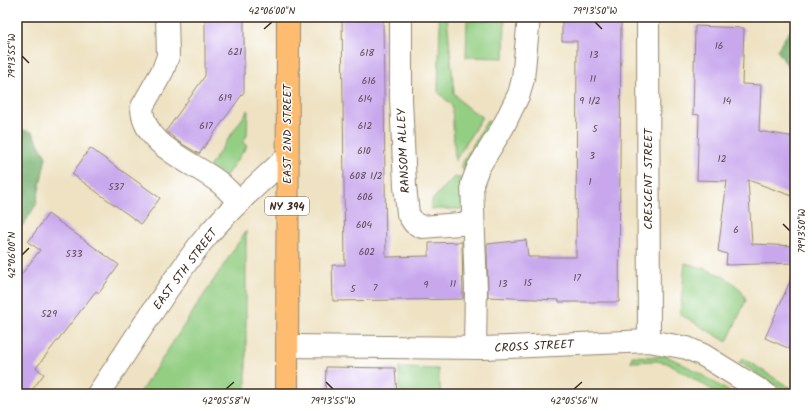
<svg xmlns="http://www.w3.org/2000/svg" width="812" height="411" viewBox="0 0 812 411" font-family="Kalam,sans-serif">
  <style>
    .green { fill: #93ce82; stroke: #677c50 }
    .forest { fill: #76b170; stroke: #586e47 }
    .building { fill: #c8a7ed }
    .lines { fill: none; stroke-linecap: round; stroke-linejoin: round }
    .minor-casing { stroke: #948670; stroke-width: 24 }
    .major-casing { stroke: #948670; stroke-width: 24 }
    .minor { stroke: #fff; stroke-width: 22 }
    .major { stroke: #febc70; stroke-width: 22 }
    .ticks { fill: none; stroke: #3b2a1e; stroke-width: 1.5 }
    .labels { text-anchor: middle; stroke-width: 3; stroke-linejoin: round; paint-order: stroke }
    .number-label { font-size: 10px; fill: #5e4952 }
    .shield { fill: #fff; stroke: #766a62; stroke-width: 1 }
    .shield-label { font-size: 11px; font-weight: bold; fill: #3b2a1e }
    .street-label { font-size: 12px; fill: #3b2a1e; stroke: #fff }
    .neatline { fill: none; stroke: #3b2a1e; stroke-width: 1.5 }
    .ticks-label { font-size: 10px; text-anchor: middle; fill: #3b2a1e }
  </style>
  <rect width="100%" height="100%" fill="#fff"/>
  <filter id="ink" filterUnits="userSpaceOnUse"><feTurbulence type="fractalNoise" baseFrequency=".025" numOctaves="2"/><feDisplacementMap in="SourceGraphic" scale="8" xChannelSelector="R" yChannelSelector="G"/><feConvolveMatrix kernelMatrix="1 2 1 2 8 2 1 2 1" color-interpolation-filters="sRGB"/></filter>
  <filter id="wash" filterUnits="userSpaceOnUse"><feTurbulence type="fractalNoise" baseFrequency=".012" numOctaves="4" result="noise"/><feDisplacementMap in="SourceGraphic" scale="16" xChannelSelector="R" yChannelSelector="G"/><feGaussianBlur stdDeviation="0.9" result="paint"/><feColorMatrix in="noise" values="0 0 0 0 0 0 0 0 0 0 0 0 0 0 0 0 0 1.4 0 .05"/><feComposite in="paint" operator="in"/></filter>
  <g filter="url(#wash)">
    <rect width="100%" height="100%" fill="#eee2c2"/>
    <g class="green">
      <polygon points="438,17 447,17 454,93 464,105 482,117 455,161 452,106 438,92 440,24"/>
      <polygon points="467,20 505,20 504,58 466,57"/>
      <polygon points="248,110 247,135 243,143 247,146 225,177 209,167"/>
      <polygon points="487,121 492,123 464,171 460,167"/>
      <polygon points="454,177 463,179 462,209 430,209 433,199"/>
      <polygon points="246,231 246,394 139,394"/>
      <path d="M685,263C707,269 737,277 746,300L727,342L680,314Z"/>
      <polygon points="665,355 692,369 733,394 719,394 667,363 656,361 631,362 632,356 655,357"/>
      <polygon points="743,358 795,391 795,394 789,394 739,362"/>
      <polygon points="399,368 438,369 441,394 400,394"/>
    </g>
    <g class="forest">
      <polygon points="795,27 795,77 777,50 790,30"/>
      <polygon points="17,129 32,132 46,157 36,205 17,234"/>
    </g>
    <g id="blocks">
      <g class="building">
        <polygon points="205,17 244,17 244,92 199,154 179,142 166,131 205,76"/>
        <polygon points="342,17 383,17 386,257 429,256 429,243 462,242 463,299 333,301 332,265 345,265"/>
        <polygon points="562,20 621,20 619,302 559,302 559,300 488,297 487,244 526,240 528,257 576,257 577,41 562,41"/>
        <polygon points="695,26 744,28 742,84 761,85 759,131 795,137 795,197 748,180 752,244 795,246 795,263 726,265 727,254 718,251 727,181 697,180 699,115 693,114"/>
        <polygon points="90,148 160,198 141,224 72,174"/>
        <polygon points="48,214 119,265 99,293 96,291 36,368 44,374 29,394 17,394 17,280 40,250 28,242"/>
        <polygon points="795,270 795,351 765,338"/>
        <polygon points="326,367 395,368 397,394 325,394"/>
      </g>
    </g>
  </g>
  <g filter="url(#ink)">
    <use href="#blocks" fill-opacity="0" stroke="#948670" stroke-width="1"/>
    <g class="lines">
      <defs>
        <g id="minor">
          <path d="M167,17L168,56L163,70L142,107C142,146 194,162 220,183C227,189 233,196 240,202"/>
          <polyline points="401,17 401,99 405,186 408,214 414,223 422,227 472,223"/>
          <polyline points="648,17 649,341"/>
          <polyline points="288,346 483,348 649,341 687,348 703,355 766,394"/>
          <polyline points="475,348 476,289 472,184 478,168 503,127 519,94 523,79 529,17"/>
          <path d="M98,394C132,344 164,291 201,243C226,212 258,184 287,157"/>
        </g>
        <polyline id="major" points="287,394 288,17"/>
      </defs>
      <use href="#minor" class="minor-casing"/>
      <use href="#major" class="major-casing"/>
      <use href="#minor" class="minor"/>
      <use href="#major" class="major"/>
    </g>
  </g>
  <path class="ticks" d="M595,22L602,29M264,29L272,22M22,56L29,63M783,224L790,231M22,255L29,248M326,382L333,389M226,389L234,382M574,389L582,382"/>
  <g class="labels">
    <g class="number-label">
      <text x="719" y="49">16</text>
      <text x="235" y="55">621</text>
      <text x="367" y="56">618</text>
      <text x="594" y="58">13</text>
      <text x="593" y="82">11</text>
      <text x="369" y="84">616</text>
      <text x="225" y="101">619</text>
      <text x="365" y="102">614</text>
      <text x="590" y="104">9 1/2</text>
      <text x="727" y="104">14</text>
      <text x="206" y="129">617</text>
      <text x="365" y="129">612</text>
      <text x="595" y="132">5</text>
      <text x="364" y="154">610</text>
      <text x="592" y="159">3</text>
      <text x="722" y="162">12</text>
      <text x="366" y="179">608 1/2</text>
      <text x="590" y="185">1</text>
      <text x="116" y="190">537</text>
      <text x="365" y="200">606</text>
      <text x="364" y="228">604</text>
      <text x="736" y="233">6</text>
      <text x="367" y="255">602</text>
      <text x="74" y="257">533</text>
      <text x="577" y="281">17</text>
      <text x="528" y="286">15</text>
      <text x="453" y="287">11</text>
      <text x="503" y="287">13</text>
      <text x="426" y="288">9</text>
      <text x="375" y="291">7</text>
      <text x="353" y="292">5</text>
      <text x="49" y="317">529</text>
    </g>
    <rect class="shield" x="265" y="197" width="44" height="18" rx="3"/>
    <g class="shield-label">
      <text x="287" y="210">NY 394</text>
    </g>
    <g class="street-label">
      <text transform="translate(287 134) rotate(-90)" y="4">EAST 2ND STREET</text>
      <text transform="translate(403 151) rotate(-93)" y="4">RANSOM ALLEY</text>
      <text transform="translate(648 179) rotate(-90)" y="4">CRESCENT STREET</text>
      <text transform="translate(185 269) rotate(-53)" y="4">EAST 5TH STREET</text>
      <text transform="translate(534 346) rotate(-3)" y="4">CROSS STREET</text>
    </g>
  </g>
  <rect width="812" height="411" fill="none" stroke="#fff" stroke-width="44"/>
  <rect x="22" y="22" width="768" height="367" class="neatline"/>
  <g class="ticks-label">
    <text x="272" y="14">42°06'00"N</text>
    <text x="595" y="14">79°13'50"W</text>
    <text transform="translate(11 56) rotate(-90)" y="4">79°13'55"W</text>
    <text transform="translate(801 231) rotate(-90)" y="4">79°13'50"W</text>
    <text transform="translate(11 255) rotate(-90)" y="4">42°06'00"N</text>
    <text x="226" y="404">42°05'58"N</text>
    <text x="333" y="404">79°13'55"W</text>
    <text x="574" y="404">42°05'56"N</text>
  </g>
</svg>
